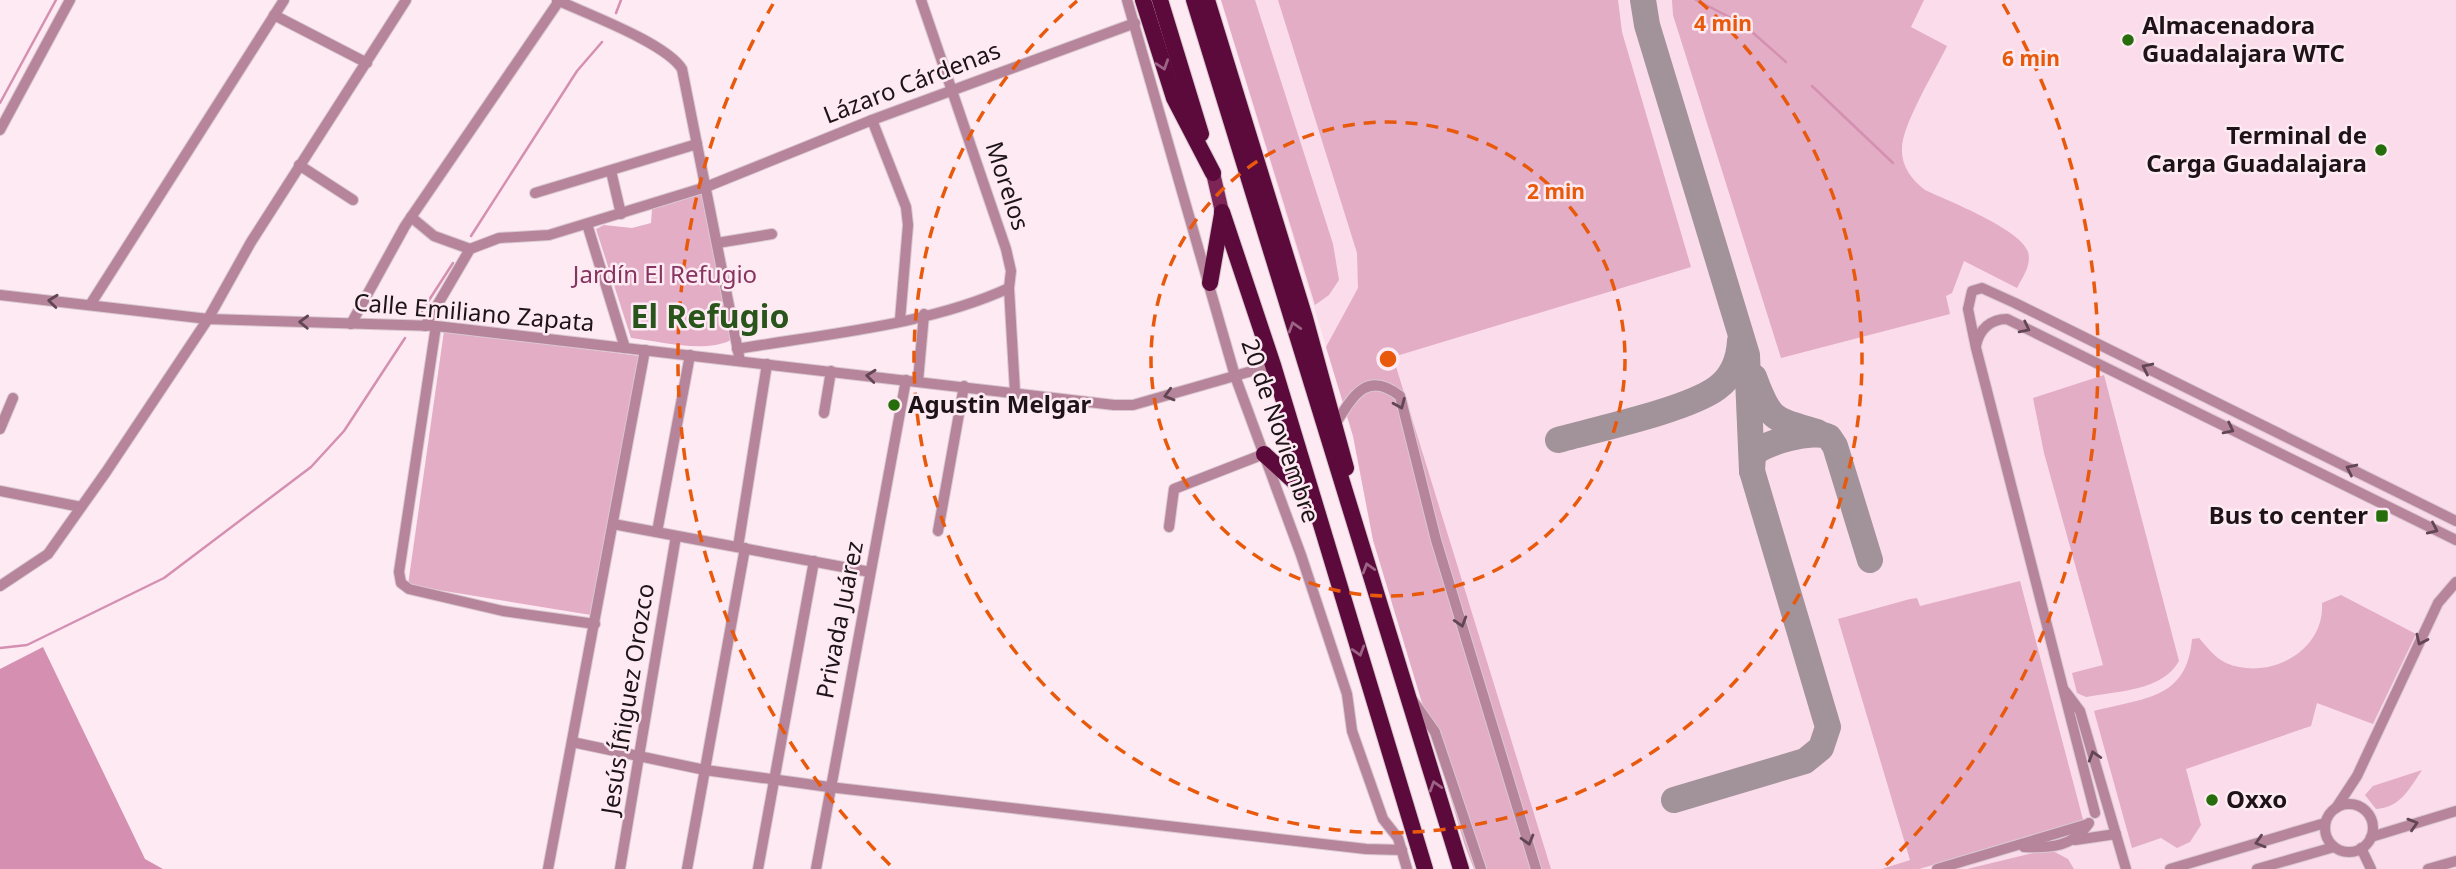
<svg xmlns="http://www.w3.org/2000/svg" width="2456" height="869" viewBox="0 0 2456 869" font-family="'Noto Sans',sans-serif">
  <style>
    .built { fill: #fbdcea }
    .green { fill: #e2adc5 }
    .water { fill: #d590b1 }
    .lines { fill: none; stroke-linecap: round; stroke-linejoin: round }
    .stream { stroke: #d590b1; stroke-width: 2.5 }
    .taxiway { stroke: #a29299; stroke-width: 26 }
    .minor-casing { stroke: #d9c8cf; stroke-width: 12 }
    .major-casing { stroke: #d9c8cf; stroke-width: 16 }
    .highway-casing { stroke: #d9c8cf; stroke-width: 18 }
    .minor { stroke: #b6849b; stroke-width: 10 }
    .major { stroke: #7c2556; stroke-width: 14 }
    .highway { stroke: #5c093c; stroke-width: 16 }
    .oneway { stroke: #9c6385 }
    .oneway2 { stroke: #624653 }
    .ring { fill: none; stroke: #e8590c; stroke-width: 3.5; stroke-dasharray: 12 9 }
    .poi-dot { fill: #266d0b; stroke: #fdeaf2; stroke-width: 2.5 }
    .labels { text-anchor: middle; stroke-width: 5; stroke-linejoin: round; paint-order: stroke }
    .poi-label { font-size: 24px; font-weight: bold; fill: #1e1418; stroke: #fdeaf2; text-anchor: start }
    .street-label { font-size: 24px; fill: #1e1418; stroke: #fdeaf2 }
    .park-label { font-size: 24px; fill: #863460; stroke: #fdeaf2 }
    .district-label { font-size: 32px; font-weight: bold; fill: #29551c; stroke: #fdeaf2 }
    .centre { fill: #e8590c; stroke: #fdeaf2; stroke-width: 3.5 }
    .ring-label { font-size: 21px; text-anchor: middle; font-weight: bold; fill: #e8590c; stroke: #fdeaf2; stroke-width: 5; stroke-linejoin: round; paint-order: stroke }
  </style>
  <rect width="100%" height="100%" fill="#fdeaf2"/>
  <polygon class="built" points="1221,0 2456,0 2456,869 1474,869 1373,540 1353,436"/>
  <g class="green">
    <polygon points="1221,0 1255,0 1333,244 1339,280 1329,295 1315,305"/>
    <polygon points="1278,0 1618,0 1622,32 1691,267 1393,357 1551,869 1474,869 1465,846 1373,540 1353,436 1326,347 1358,288 1357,253"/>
    <path d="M1672,0H1924L1911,27L1947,46C1936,69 1902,125 1902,148C1901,166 1911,179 1925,190C1948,201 2021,229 2028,252C2032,265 2022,278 2017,288L1964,261L1952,293L1946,296L1950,314L1781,358L1673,15Z"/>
    <path d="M701,192L731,340C703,354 661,341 631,338L596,229L604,225L632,228L651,223L652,209Z"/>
    <polygon points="444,331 640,356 591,615 408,585"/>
    <path d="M2104,375L2179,661C2162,691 2118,691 2086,697L2077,693L2072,673L2103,665L2044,453L2033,398Z"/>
    <polygon points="2020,581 2086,831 2066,840 2052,834 2037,835 1919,869 1882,869 1910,860 1838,619 1910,599 1917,598 1920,606"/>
    <path d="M2341,595L2416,634L2373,724L2317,703L2311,726L2186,769L2201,825L2190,842L2177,848L2161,838L2132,848L2094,711C2143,698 2187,700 2192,639L2199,638C2207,647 2215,658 2226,663C2268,681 2325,652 2322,603Z"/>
    <path d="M2422,770C2410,788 2400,808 2376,809L2365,795L2373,786Z"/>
    <polygon points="2049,849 2068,859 2074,869 1967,869"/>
  </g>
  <polygon class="water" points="43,647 145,859 163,869 0,869 0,669"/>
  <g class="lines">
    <g class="stream">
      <polyline points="1696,0 1743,24 1786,62"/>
      <polyline points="616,13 621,0"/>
      <polyline points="1812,86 1893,163"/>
      <polyline points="0,103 56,0"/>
      <polyline points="471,236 577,71 602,42"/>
      <polyline points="422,311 453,263"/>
      <polyline points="0,648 27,645 164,578 311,467 344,431 405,338"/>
    </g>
    <g class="taxiway">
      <polyline points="1643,0 1647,25 1747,355 1752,471 1828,727 1821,748 1805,761 1674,800"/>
      <path d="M1754,377C1770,421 1773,419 1817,432"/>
      <path d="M1558,440C1597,429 1687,410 1717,388C1732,377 1739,360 1740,341"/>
      <path d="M1752,471L1753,455C1763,442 1815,429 1829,437L1835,446L1870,560"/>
    </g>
    <defs>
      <g id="minor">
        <path d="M557,0C587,14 666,43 682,69L740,361"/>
        <polyline points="921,0 1006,249 1011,271 1009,288 1015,392"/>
        <polyline points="1127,0 1235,376 1301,555 1347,694 1352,731 1383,819 1398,838 1407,869"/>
        <polyline points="274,15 367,63"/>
        <polyline points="872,120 906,207 908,225 900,320"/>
        <polyline points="0,130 70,0"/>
        <polyline points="299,165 353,200"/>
        <polyline points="611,171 621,214"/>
        <polyline points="535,193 697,144"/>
        <polyline points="411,217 434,236 470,249 499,238 549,235 706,187 872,120 1135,23"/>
        <polyline points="587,224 625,348"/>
        <polyline points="717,243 772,234"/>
        <polyline points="0,295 208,319 436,326 1114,405 1133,405 1273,365"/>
        <polyline points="90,305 284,0"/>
        <polyline points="351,324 405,226 559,1"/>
        <polyline points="425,326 470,249"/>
        <polyline points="436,326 399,572 401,583 409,589 503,611 595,624"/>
        <path d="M1976,346C1979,329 1991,319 2007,319L2456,540"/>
        <path d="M737,349C825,334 929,325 1009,288"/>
        <polyline points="918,381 924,314"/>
        <polyline points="824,413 831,371"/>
        <path d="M1336,423C1353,396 1367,370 1400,396L1436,540L1536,869"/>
        <polyline points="0,429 13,398"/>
        <polyline points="0,491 81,507"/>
        <polyline points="613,524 870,572"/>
        <polyline points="1169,527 1174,489 1264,454"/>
        <polyline points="938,531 964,386"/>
        <polyline points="657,532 690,355"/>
        <polyline points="738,547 767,364"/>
        <polyline points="0,586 48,554 106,472 208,319 251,242 406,0"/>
        <polyline points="2065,691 2080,711 2126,869"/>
        <polyline points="1411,698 1435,732 1481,869"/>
        <polyline points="572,742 705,770 829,787 1366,849 1402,850"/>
        <circle cx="2349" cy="828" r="24"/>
        <polyline points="2336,808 2357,776 2438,603 2456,582"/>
        <polyline points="2095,813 1976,348 1968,309 1972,291 1982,288 2015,303 2456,521"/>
        <polyline points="2371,837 2456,811"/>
        <polyline points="2075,840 2116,834"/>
        <path d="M2024,847C2051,848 2073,847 2089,823"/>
        <polyline points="2361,848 2371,869"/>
        <polyline points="548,869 645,350"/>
        <polyline points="620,869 676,536"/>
        <polyline points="687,869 745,548"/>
        <polyline points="758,869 814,561"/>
        <polyline points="816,869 906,380"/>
        <polyline points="1937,869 2088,824"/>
        <polyline points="2170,869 2325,823"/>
        <polyline points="2257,869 2334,847"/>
        <polyline points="2428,869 2456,861"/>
      </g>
      <polyline id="major" points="1213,173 1222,212"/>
      <g id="highway">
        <polyline points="1143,0 1174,98 1213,173"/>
        <polyline points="1160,0 1201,134"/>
        <polyline points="1194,0 1461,869"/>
        <polyline points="1207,0 1305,318 1346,468"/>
        <polyline points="1222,212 1273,365 1425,869"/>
        <polyline points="1210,283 1222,214"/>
        <polyline points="1264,454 1297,484 1306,501"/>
      </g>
    </defs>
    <use href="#minor" class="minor-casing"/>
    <use href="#major" class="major-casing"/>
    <use href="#highway" class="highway-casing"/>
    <use href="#minor" class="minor"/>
    <use href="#major" class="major"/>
    <use href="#highway" class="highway"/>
  </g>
  <defs><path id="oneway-chevron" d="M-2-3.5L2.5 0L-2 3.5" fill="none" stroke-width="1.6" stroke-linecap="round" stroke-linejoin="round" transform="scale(1.75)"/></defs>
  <g class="oneway">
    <use href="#oneway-chevron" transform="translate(1163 65) rotate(72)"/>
    <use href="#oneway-chevron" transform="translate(1294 327) rotate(-107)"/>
    <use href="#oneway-chevron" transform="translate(1368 568) rotate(-107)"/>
    <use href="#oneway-chevron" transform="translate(1359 651) rotate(73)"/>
    <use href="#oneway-chevron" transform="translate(1435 786) rotate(-107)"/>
  </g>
  <g class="oneway2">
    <use href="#oneway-chevron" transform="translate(53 301) rotate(-174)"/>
    <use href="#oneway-chevron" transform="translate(304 322) rotate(-178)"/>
    <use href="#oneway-chevron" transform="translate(2025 328) rotate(27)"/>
    <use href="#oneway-chevron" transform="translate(2147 368) rotate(-154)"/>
    <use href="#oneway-chevron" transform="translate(871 376) rotate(-174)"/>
    <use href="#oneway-chevron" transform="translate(1169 395) rotate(164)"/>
    <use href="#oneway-chevron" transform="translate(1400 404) rotate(67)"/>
    <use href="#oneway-chevron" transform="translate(2229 429) rotate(27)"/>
    <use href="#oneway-chevron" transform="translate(2351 469) rotate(-154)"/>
    <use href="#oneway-chevron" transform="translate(2433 529) rotate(25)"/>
    <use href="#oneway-chevron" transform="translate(1461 622) rotate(73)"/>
    <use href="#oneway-chevron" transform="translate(2421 640) rotate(115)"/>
    <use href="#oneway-chevron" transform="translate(2094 756) rotate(-107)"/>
    <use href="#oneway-chevron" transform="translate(2413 824) rotate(-17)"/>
    <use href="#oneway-chevron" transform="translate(1528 840) rotate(74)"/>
    <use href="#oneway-chevron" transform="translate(2260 842) rotate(163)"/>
  </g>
  <g class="ring">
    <circle cx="1388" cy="359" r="237"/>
    <path d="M1699 1A474 474 0 1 1 1077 1"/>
    <path d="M890 865A710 710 0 0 1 773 4M2003 4A710 710 0 0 1 1886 865"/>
  </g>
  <g class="poi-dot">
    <circle cx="2128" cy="40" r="7"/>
    <circle cx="2381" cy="150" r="7"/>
    <circle cx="894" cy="405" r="7"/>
    <rect x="2375" y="509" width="14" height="14" rx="3.5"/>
    <circle cx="2212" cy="800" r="7"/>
  </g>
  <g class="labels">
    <g class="poi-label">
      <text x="2142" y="34">Almacenadora<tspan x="2142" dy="28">Guadalajara WTC</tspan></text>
      <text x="2367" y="144" text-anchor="end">Terminal de<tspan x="2367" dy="28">Carga Guadalajara</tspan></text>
      <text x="908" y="413">Agustin Melgar</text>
      <text x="2368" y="524" text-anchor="end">Bus to center</text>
      <text x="2226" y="808">Oxxo</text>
    </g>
    <g class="street-label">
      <text transform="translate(912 83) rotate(-21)" y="8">Lázaro Cárdenas</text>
      <text transform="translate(1007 186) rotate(72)" y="8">Morelos</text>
      <text transform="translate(474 313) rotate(5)" y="8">Calle Emiliano Zapata</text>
      <text transform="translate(1280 431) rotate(71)" y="8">20 de Noviembre</text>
      <text transform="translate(840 620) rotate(-79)" y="8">Privada Juárez</text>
      <text transform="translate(628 699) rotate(-81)" y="8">Jesús Íñiguez Orozco</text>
    </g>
    <g class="park-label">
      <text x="665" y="283">Jardín El Refugio</text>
    </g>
    <g class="district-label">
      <text x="710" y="328">El Refugio</text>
    </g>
  </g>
  <circle cx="1388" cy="359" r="10" class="centre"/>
  <g class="ring-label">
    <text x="1723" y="31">4 min</text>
    <text x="2031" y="66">6 min</text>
    <text x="1556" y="199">2 min</text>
  </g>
</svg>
